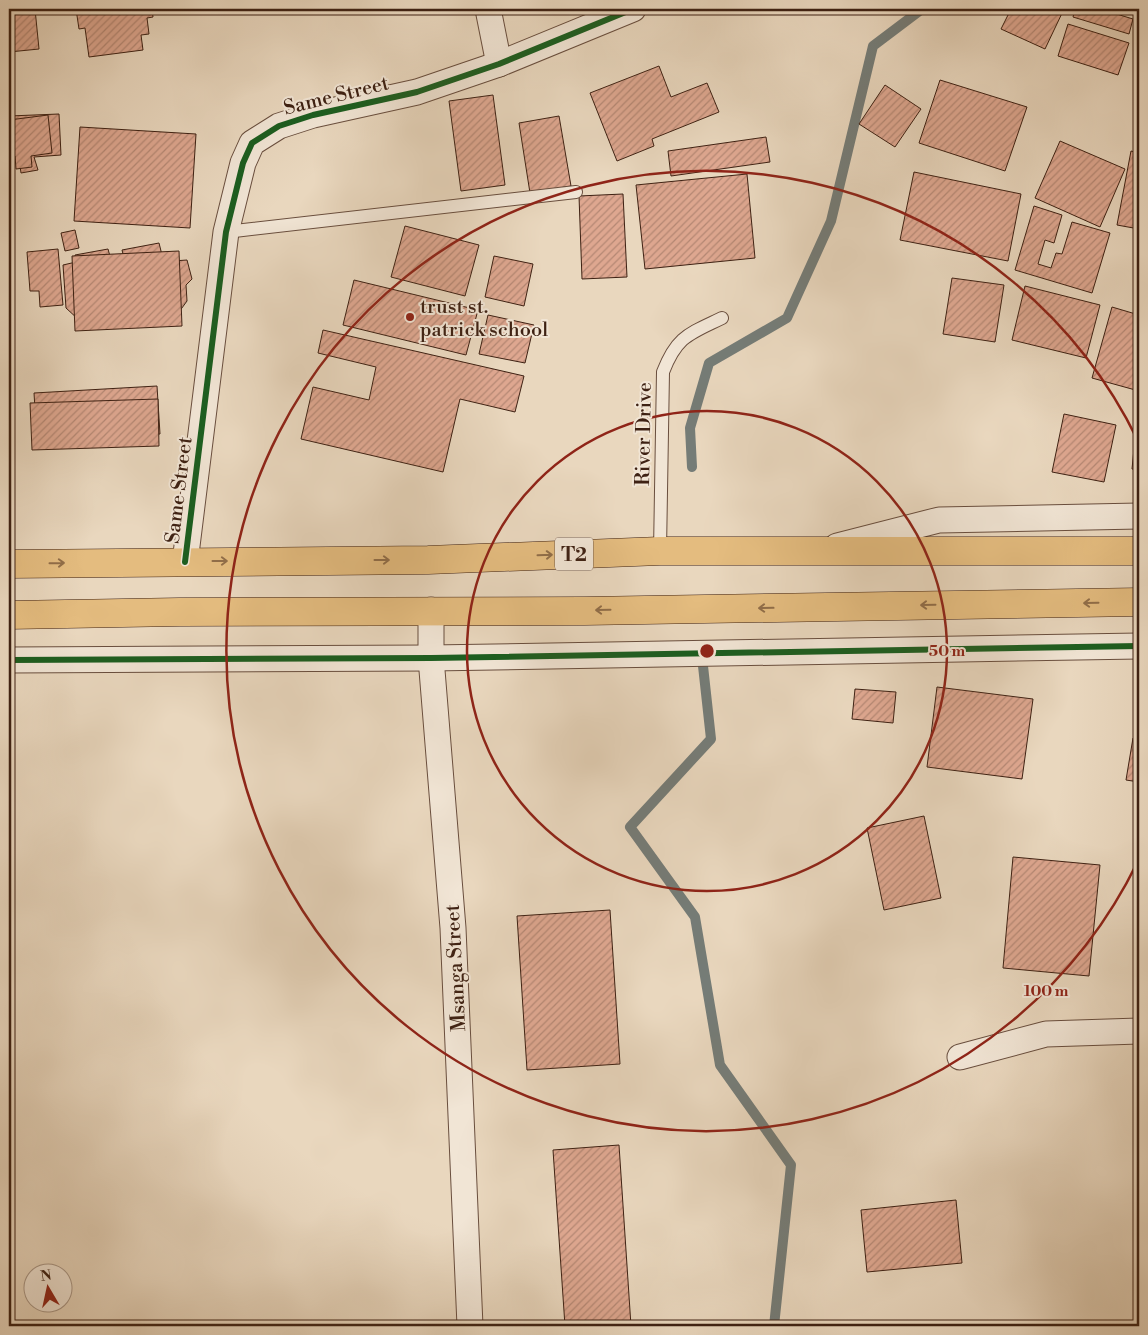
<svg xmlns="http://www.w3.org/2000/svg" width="1148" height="1335" viewBox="0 0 1148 1335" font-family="'Libre Bodoni',serif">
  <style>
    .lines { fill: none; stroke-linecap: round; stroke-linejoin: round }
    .stream { stroke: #757c77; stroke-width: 10 }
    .building { fill: url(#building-hatch); stroke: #3e2113 }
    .service-casing { stroke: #694e3e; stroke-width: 14 }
    .minor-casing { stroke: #694e3e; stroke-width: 27 }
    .trunk-casing { stroke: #3e2113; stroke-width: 29 }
    .service { stroke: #f1e5d5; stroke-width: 12 }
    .minor { stroke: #f1e5d5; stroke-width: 25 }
    .trunk { stroke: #e4bc7f; stroke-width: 28 }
    .cycleway-casing { stroke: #f1e5d5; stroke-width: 9 }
    .cycleway { stroke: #1b5e20; stroke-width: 6 }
    .oneway { stroke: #916e49 }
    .ring { fill: none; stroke: #8f2418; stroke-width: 2.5 }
    .poi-dot { fill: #8f2418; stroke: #f1e5d5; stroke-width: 2 }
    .labels { text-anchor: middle; stroke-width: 4; stroke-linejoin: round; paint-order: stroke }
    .shield { fill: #f1e5d5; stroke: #745c4d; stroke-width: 1 }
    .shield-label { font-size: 19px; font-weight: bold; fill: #3e2113 }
    .street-label { font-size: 20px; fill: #3e2113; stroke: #f1e5d5 }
    .poi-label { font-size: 20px; fill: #3e2113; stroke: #f1e5d5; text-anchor: start }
    .centre { fill: #8f2418; stroke: #f1e5d5; stroke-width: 2.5 }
    .ring-label { font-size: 15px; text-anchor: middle; font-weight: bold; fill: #8f2418; stroke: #f1e5d5; stroke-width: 4; stroke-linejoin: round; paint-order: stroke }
  </style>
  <defs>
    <pattern id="building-hatch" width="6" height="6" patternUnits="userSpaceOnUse" patternTransform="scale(1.25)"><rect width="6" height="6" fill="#dea790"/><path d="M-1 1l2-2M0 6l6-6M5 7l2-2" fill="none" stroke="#b58874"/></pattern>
  </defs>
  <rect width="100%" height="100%" fill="#e9d7be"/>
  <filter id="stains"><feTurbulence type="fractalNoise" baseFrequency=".004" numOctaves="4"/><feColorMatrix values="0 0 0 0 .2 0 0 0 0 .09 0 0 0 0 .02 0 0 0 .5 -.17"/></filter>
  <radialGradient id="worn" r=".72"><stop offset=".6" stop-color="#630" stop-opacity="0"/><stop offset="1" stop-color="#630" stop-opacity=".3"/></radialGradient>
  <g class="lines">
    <g class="stream">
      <polyline points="692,467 690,428 709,363 787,318 831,221 873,46 922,9"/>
      <polyline points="703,666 711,739 630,827 695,917 720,1065 791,1165 774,1326"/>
    </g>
  </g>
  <g class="building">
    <polygon points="9,9 35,9 39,49 9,52"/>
    <polygon points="76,9 152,9 153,17 147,18 149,34 141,35 143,50 89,57 85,28 79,29"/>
    <polygon points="1011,9 1064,9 1045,49 1001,29"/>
    <polygon points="1075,9 1100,9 1133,19 1129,34 1073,17"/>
    <polygon points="9,13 13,45 9,46"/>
    <polygon points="1068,24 1129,43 1118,75 1058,56"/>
    <polygon points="659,66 671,97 707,83 719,112 652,139 654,146 617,161 590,93"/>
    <polygon points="940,80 1027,107 1005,171 919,143"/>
    <polygon points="885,85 921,109 895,147 859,124"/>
    <polygon points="493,95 505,185 461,191 449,101"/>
    <polygon points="59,114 61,155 34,157 38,170 21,173 19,159 9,160 9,116"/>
    <polygon points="48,115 52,153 31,156 32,167 16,169 15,156 9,157 9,120"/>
    <polygon points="559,116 571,186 530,193 519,123"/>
    <polygon points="80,127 196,134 190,228 74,221"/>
    <polygon points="766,137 770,162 671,176 668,151"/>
    <polygon points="1060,141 1125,169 1100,227 1035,198"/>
    <polygon points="1131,151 1139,153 1139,229 1117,225"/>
    <polygon points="914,172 1021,194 1008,261 900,240"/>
    <polygon points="747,174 755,258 645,269 636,185"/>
    <polygon points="623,194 627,277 582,279 579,196"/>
    <polygon points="1034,206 1062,215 1054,243 1045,240 1038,264 1051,268 1056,253 1062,254 1072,222 1110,233 1092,293 1015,270"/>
    <polygon points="405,226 479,245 465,296 391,277"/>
    <polygon points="75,230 79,248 65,251 61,233"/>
    <polygon points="159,243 162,255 172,253 173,261 187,260 192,279 186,285 187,301 179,312 138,317 140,322 109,326 109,319 79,320 66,308 63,265 76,262 75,255 108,249 111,260 124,258 122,250"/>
    <polygon points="58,249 63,305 40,307 39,291 30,291 27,252"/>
    <polygon points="179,251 182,326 75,331 72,256"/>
    <polygon points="494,256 533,264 524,306 485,297"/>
    <polygon points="952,278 1004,285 995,342 943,334"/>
    <polygon points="354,280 478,310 466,355 343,325"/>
    <polygon points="1025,286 1100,305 1086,358 1012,340"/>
    <polygon points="1112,307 1139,315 1139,391 1092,378"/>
    <polygon points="488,315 534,325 525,363 479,354"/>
    <polygon points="323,330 524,376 515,412 460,399 443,472 301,439 313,387 369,400 376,367 318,353"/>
    <polygon points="157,386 160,434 37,441 34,393"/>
    <polygon points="158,399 159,446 32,450 30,403"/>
    <polygon points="1138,408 1139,408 1139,470 1132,469"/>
    <polygon points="1064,414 1116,425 1104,482 1052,472"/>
    <polygon points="937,687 1033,699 1022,779 927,767"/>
    <polygon points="855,689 896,692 893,723 852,719"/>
    <polygon points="1133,738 1139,739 1139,782 1126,780"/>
    <polygon points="924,816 941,898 884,910 867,828"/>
    <polygon points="1013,857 1100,865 1089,976 1003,968"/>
    <polygon points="610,910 620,1064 527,1070 517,916"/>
    <polygon points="619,1145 631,1326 565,1326 553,1150"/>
    <polygon points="956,1200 962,1263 867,1272 861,1210"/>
  </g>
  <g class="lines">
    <defs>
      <g id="service">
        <polyline points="226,232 576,192"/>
        <path d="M660,551L663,372C677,336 689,334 722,318"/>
      </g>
      <g id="minor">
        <polyline points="488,9 499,64"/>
        <polyline points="837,546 939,520 1139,516"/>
        <polyline points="185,562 226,232 243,163 252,143 279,126 313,115 417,92 499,64 633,9"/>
        <polyline points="431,610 431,658 453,928 470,1326"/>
        <polyline points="9,660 431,658 1139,646"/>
        <polyline points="960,1057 1046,1034 1139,1031"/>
      </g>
      <g id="trunk">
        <polyline points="9,564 428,560 660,551 1139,551"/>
        <polyline points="9,615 179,612 585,611 1139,602"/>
      </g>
    </defs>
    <use href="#service" class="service-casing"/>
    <use href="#minor" class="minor-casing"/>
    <use href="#trunk" class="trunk-casing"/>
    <use href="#service" class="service"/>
    <use href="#minor" class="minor"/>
    <use href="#trunk" class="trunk"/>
    <defs>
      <g id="cycleway">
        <polyline points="185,562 226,232 243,163 252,143 279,126 313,115 417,92 499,64 633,9"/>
        <polyline points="9,660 431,658 1139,646"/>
      </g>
    </defs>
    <use href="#cycleway" class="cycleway-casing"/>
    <use href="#cycleway" class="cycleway"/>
  </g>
  <defs><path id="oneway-shaft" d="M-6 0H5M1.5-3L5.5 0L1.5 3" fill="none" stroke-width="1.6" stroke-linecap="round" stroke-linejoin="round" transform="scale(1.25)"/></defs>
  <g class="oneway">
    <use href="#oneway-shaft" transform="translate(545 555) rotate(-2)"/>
    <use href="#oneway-shaft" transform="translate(382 560)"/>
    <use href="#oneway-shaft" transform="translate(220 561)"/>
    <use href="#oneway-shaft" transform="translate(57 563) rotate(-1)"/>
    <use href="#oneway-shaft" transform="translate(1091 603) rotate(179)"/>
    <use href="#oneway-shaft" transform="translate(928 605) rotate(179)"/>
    <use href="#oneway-shaft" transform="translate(766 608) rotate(179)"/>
    <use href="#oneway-shaft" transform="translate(603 610) rotate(179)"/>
  </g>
  <g class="ring">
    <circle cx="707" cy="651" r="240"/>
    <path d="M1138 861A480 480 0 1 1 1138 441"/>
  </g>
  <circle class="poi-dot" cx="410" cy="317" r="5"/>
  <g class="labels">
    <rect class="shield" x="555" y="537.5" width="38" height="33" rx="4"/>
    <g class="shield-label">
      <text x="574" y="561">T2</text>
    </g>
    <g class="street-label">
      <text transform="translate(336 95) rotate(-14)" y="7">Same Street</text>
      <text transform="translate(643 434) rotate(-89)" y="7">River Drive</text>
      <text transform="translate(178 490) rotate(-83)" y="7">Same Street</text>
      <text transform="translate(455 968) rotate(-93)" y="7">Msanga Street</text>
    </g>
    <g class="poi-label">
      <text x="420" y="313">trust st.<tspan x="420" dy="23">patrick school</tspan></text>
    </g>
  </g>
  <circle cx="707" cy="651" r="8" class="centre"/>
  <g class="ring-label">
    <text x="947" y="656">50 m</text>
    <text x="1046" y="996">100 m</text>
  </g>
  <rect width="1148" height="1335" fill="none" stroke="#e9d7be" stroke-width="30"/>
  <rect x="10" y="10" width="1128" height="1315" fill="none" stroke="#3e2113" stroke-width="2.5"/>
  <rect x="15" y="15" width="1118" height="1305" fill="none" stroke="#3e2113"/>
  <g transform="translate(48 1288) rotate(351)"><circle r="24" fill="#f1e5d5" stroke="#a99787"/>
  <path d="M0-4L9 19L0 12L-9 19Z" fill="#8f2418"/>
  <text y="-8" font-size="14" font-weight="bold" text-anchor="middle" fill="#3e2113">N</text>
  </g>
  <rect width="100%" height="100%" filter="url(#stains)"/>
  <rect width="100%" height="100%" fill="url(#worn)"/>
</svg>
